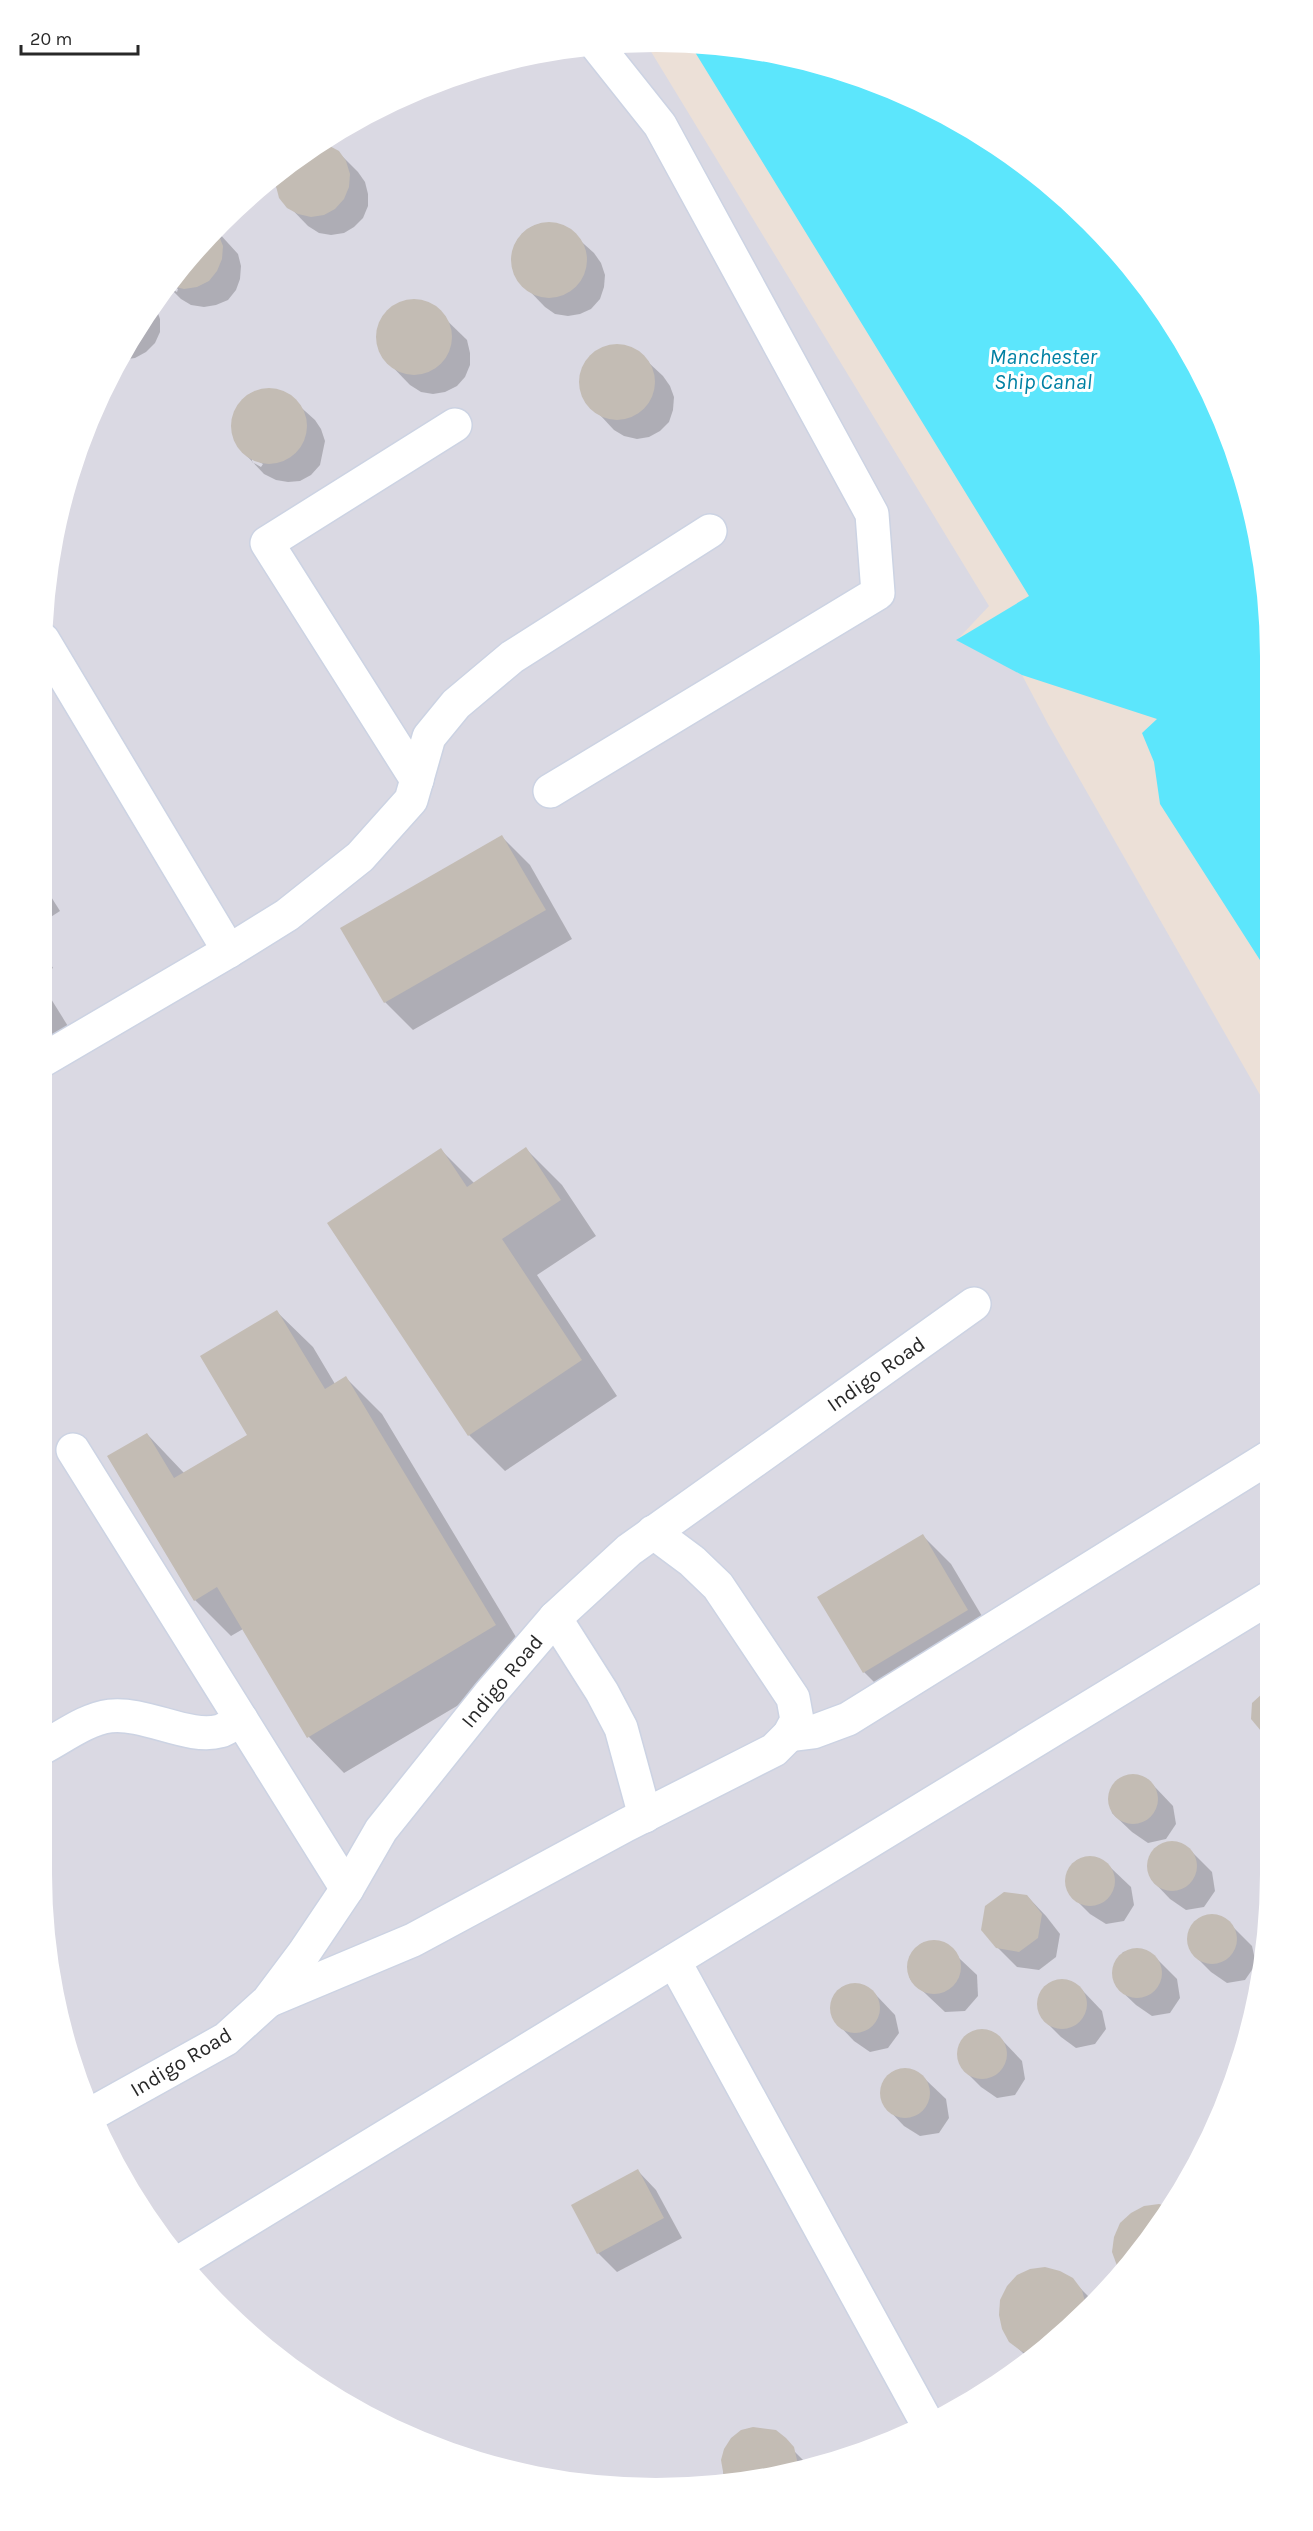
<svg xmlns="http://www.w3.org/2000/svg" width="1313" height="2531" viewBox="0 0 1313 2531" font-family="Karla,sans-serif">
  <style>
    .industrial { fill: #dad9e3 }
    .water { fill: #5ce6fc }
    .shadow { fill: #0003; fill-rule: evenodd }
    .building { fill: #c3bcb4 }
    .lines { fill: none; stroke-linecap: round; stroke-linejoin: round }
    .minor-casing { stroke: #ccd3e3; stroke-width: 36 }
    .minor { stroke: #fff; stroke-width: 33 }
    .labels { text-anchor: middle; stroke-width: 6; stroke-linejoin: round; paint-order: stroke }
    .street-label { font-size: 21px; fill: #282828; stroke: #fff }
    .water-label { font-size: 22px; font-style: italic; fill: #0080a3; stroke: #fff }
  </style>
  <rect width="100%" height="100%" fill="#ece0d7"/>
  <polygon class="industrial" points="647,45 989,606 957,640 1022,675 1048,724 1267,1107 1270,1914 1250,2034 1207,2147 1144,2249 1062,2336 998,2386 892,2442 815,2468 697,2488 616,2488 498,2468 421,2442 315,2386 251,2336 169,2249 124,2181 75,2072 54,1994 42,1874 43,617 63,497 106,384 169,282 252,194 350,124 459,75 577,47"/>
  <polygon class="water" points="697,43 816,63 929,106 1061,194 1144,283 1224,422 1266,576 1267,971 1160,804 1154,762 1142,733 1157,719 1022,675 956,640 1029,596 690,44"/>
  <g class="shadow">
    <polygon points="321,144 329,146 338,152 358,172 365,182 368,194 368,206 363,218 354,227 344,233 331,235 319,233 308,226 280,197 276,186 275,177"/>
    <polygon points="542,223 565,227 594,253 601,263 605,275 604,287 600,299 591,309 580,314 568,316 555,314 545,307 517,278 512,267 512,256 515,244 522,234 531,227"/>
    <polygon points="217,231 238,254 241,266 240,279 236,290 228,300 216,305 204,307 191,305 181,299 170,288 177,292 178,289 169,283"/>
    <polygon points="407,301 419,301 430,304 467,340 470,353 470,365 465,377 457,386 445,392 433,394 421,392 410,385 382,356 378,345 380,322 387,312"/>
    <polygon points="155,305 160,319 160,332 155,343 146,352 135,358 121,360"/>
    <polygon points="611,346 634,349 663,376 670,386 674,397 673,410 669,422 660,431 649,437 637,439 624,436 614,430 586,400 581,390 581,378 584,367 591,357 600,350"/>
    <path d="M274,389L285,393L315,420L321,429L325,441L320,465L311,475L300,481L288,482L276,480L264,474L245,454L232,433V422L242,401L251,393ZM252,458L263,464L261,467L252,462Z"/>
    <polygon points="502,837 530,865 572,939 413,1030 385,1002"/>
    <polygon points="43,884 60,911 43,922"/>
    <polygon points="43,952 53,968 43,974"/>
    <polygon points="43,986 71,1031 43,1048"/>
    <polygon points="526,1149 562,1185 596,1236 537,1275 617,1396 505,1471 469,1435 441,1150 475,1184"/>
    <polygon points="277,1312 313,1347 335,1384 346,1378 382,1414 531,1662 344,1773 309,1737 243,1629 231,1636 195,1600 147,1434 184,1473 249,1435"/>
    <polygon points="923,1536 951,1564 995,1638 892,1700 864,1672"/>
    <polygon points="1138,1775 1154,1786 1173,1806 1176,1824 1166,1839 1148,1843 1132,1832 1112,1813 1109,1794 1119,1779"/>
    <polygon points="1177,1842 1193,1853 1212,1872 1215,1891 1204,1907 1186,1910 1170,1899 1151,1879 1148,1861 1158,1846"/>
    <polygon points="1096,1857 1111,1868 1131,1887 1134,1905 1124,1921 1106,1924 1090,1914 1070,1894 1066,1876 1077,1860"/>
    <polygon points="1027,1896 1046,1916 1060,1934 1056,1957 1039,1970 1017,1967 997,1947"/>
    <polygon points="1217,1915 1233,1927 1252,1946 1256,1964 1245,1980 1227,1983 1211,1972 1192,1953 1189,1934 1199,1919"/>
    <polygon points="942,1942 977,1975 978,1996 965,2011 945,2012 910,1979 909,1959 922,1943"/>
    <polygon points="1142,1949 1158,1960 1177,1979 1180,1998 1170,2013 1152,2016 1136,2005 1116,1986 1113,1968 1123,1952"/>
    <polygon points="1067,1980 1083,1991 1102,2011 1106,2029 1095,2044 1076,2048 1061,2037 1042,2018 1038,1999 1049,1984"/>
    <polygon points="860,1984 876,1995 895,2015 899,2033 888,2048 870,2052 854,2041 835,2021 831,2003 842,1987"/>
    <polygon points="987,2031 1003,2041 1022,2061 1025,2079 1015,2095 997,2098 981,2087 962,2068 958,2049 968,2034"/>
    <polygon points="910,2069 926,2080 946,2099 949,2118 939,2133 920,2136 904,2126 885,2106 882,2087 892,2073"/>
    <polygon points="638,2171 656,2190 682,2238 617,2272 598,2253"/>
    <polygon points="1072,2280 1094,2302 1062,2336 1030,2360 1011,2341"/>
    <polygon points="775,2432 812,2469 727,2483 723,2472 726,2449"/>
  </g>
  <g class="building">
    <polygon points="324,143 339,151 346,161 350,174 349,187 344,199 335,209 324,215 311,217 298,214 287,208 279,198 274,178"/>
    <circle cx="549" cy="260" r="38"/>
    <polygon points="217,231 223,246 222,259 217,271 209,281 197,287 184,289 168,285"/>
    <circle cx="414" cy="337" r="38"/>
    <circle cx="617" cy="382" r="38"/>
    <circle cx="269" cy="426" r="38"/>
    <polygon points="502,835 546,910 384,1003 340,928"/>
    <polygon points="526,1147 561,1200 502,1239 582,1360 468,1436 327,1223 441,1148 467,1187"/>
    <polygon points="277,1310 325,1389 346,1376 496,1625 307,1738 217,1587 194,1601 107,1456 147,1433 174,1478 247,1435 200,1356"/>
    <polygon points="923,1534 968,1610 863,1673 817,1597"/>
    <polygon points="1263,1693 1269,1693 1269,1731 1261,1731 1251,1719 1252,1703"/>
    <circle cx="1133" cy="1799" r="25"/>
    <circle cx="1172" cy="1866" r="25"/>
    <circle cx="1090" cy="1881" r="25"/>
    <polygon points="1004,1892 1027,1895 1042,1914 1038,1938 1019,1952 996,1948 981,1930 985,1906"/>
    <circle cx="1212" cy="1939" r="25"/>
    <circle cx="934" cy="1967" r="27"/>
    <circle cx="1137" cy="1973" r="25"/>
    <circle cx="1062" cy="2004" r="25"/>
    <circle cx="855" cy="2008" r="25"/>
    <circle cx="982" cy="2054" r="25"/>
    <circle cx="905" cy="2093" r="25"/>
    <polygon points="638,2169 664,2218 597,2254 571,2205"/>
    <polygon points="1159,2204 1170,2207 1144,2249 1120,2274 1112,2252 1114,2237 1120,2223 1131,2213 1144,2206"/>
    <polygon points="1045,2267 1060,2271 1073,2278 1082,2290 1087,2309 1062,2336 1035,2356 1021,2351 1009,2342 1002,2329 999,2315 1000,2300 1007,2286 1017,2275 1030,2269"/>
    <polygon points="753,2427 776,2430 786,2438 794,2447 797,2460 796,2471 725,2483 721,2460 724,2449 731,2438 741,2430"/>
  </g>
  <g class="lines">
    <defs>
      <g id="minor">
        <polyline points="43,640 229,951"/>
        <polyline points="417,780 267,543 455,425"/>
        <polyline points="550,791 878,593 872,514 660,125 598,47"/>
        <polyline points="43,1060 229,951 287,915 360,857 411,800 429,737 456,704 512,657 710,531"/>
        <polyline points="73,1450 347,1889"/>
        <polyline points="555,1618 602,1692 621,1728 645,1816"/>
        <polyline points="789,1735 813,1732 848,1719 1268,1458"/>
        <path d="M42,1748C63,1737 86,1719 110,1716C146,1712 189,1740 220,1731C227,1729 234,1723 241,1719"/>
        <polyline points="674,1961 927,2423"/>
        <polyline points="270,2000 413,1940 626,1825 774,1750 789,1735 797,1720 793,1698 718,1586 692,1561 653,1532"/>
        <polyline points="93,2113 226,2039 268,2001 304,1953 347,1889 381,1830 489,1695 555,1618 629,1550 974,1304"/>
        <polyline points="181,2261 1269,1598"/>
      </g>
    </defs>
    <use href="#minor" class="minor-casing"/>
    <use href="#minor" class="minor"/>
  </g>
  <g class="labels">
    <g class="street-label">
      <text transform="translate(876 1374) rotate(-35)" y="7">Indigo Road</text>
      <text transform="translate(502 1681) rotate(-50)" y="7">Indigo Road</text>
      <text transform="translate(181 2062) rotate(-31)" y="7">Indigo Road</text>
    </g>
    <g class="water-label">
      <text x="1043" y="364">Manchester<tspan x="1043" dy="25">Ship Canal</tspan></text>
    </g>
  </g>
  <path d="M0 0H1313V2531H0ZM656 52H656A604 604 0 0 1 1260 656V1874A604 604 0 0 1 656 2478H656A604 604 0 0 1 52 1874V656A604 604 0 0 1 656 52Z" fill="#fff" fill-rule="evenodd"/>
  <path d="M21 45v9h117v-9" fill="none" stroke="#282828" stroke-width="3"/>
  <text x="30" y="45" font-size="18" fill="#282828" stroke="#ffffff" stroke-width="4.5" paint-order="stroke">20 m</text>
</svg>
